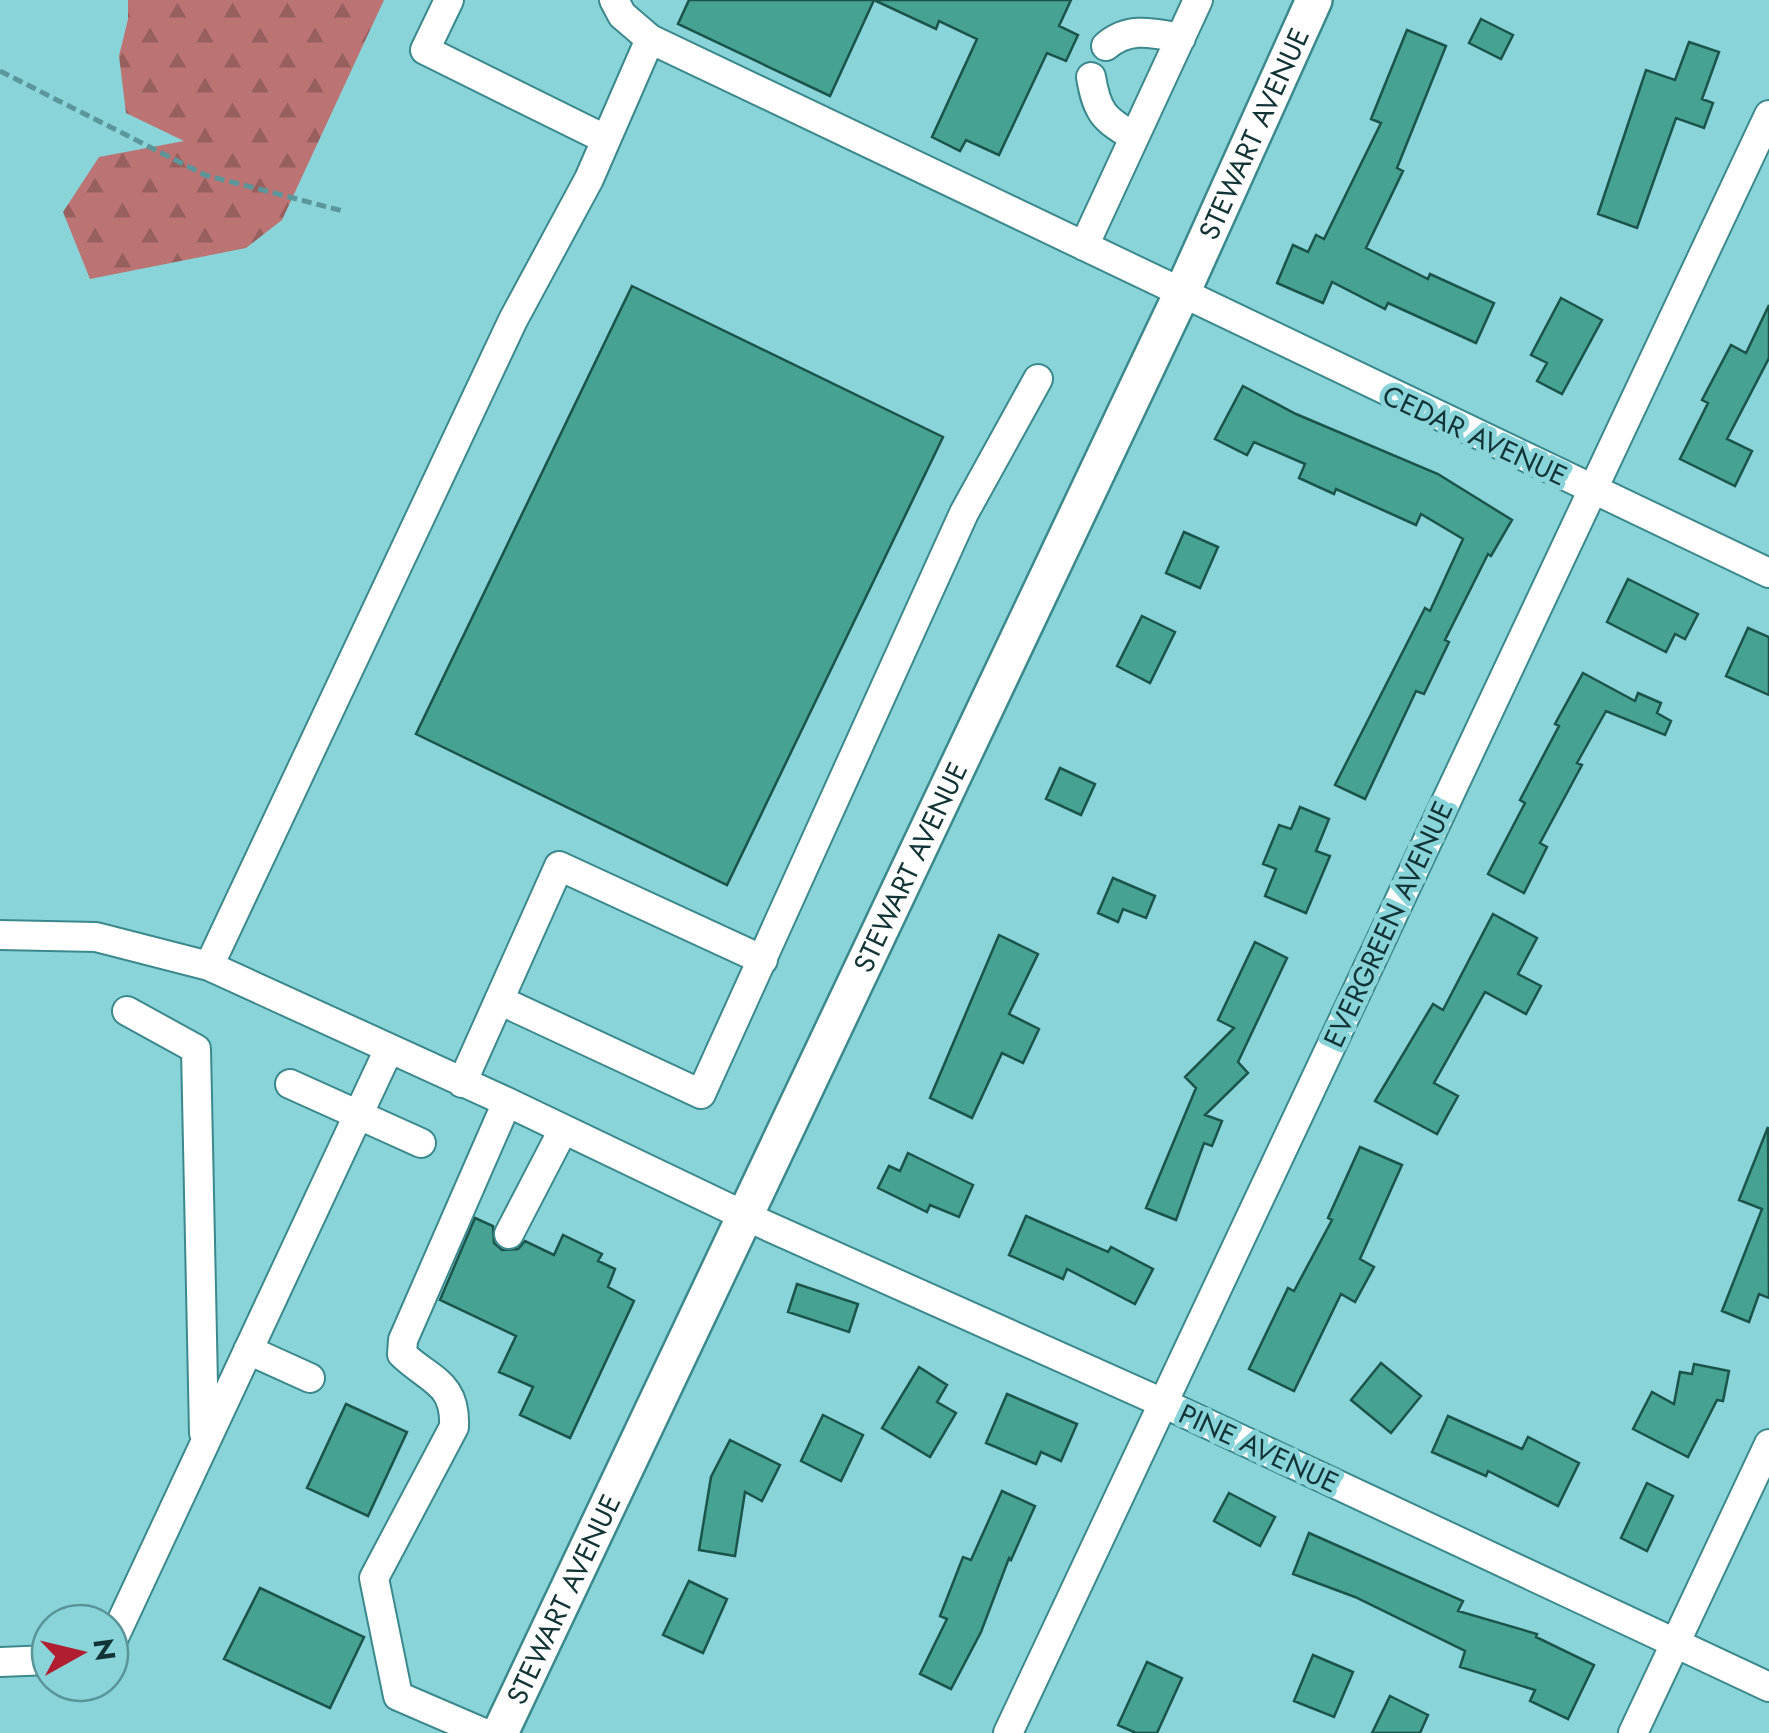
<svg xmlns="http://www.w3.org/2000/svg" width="1769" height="1733" font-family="Jost,sans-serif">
  <defs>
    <pattern id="forest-firs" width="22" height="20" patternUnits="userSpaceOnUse" patternTransform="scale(2.5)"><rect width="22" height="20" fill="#bb7473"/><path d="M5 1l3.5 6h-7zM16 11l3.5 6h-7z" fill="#97605f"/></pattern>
  </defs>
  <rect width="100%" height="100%" fill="#88d4d9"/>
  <path fill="url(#forest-firs)" d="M128,0H384L282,220L246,248L90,279L63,212L99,157L184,141L126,113L119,56L128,19Z"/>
  <path fill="#46a293" stroke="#1b544b" stroke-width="2.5" d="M689,0H1071L1059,26L1078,35L1066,61L1047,53L999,155L966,140L960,151L932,137L977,39L939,21L936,29L874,0L830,96L678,24Z
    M1481,19L1513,35L1501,59L1469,43Z
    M1407,30L1446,46L1397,168L1403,171L1366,248L1428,279L1430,274L1494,303L1476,343L1388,303L1385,309L1332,282L1323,303L1277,283L1293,245L1308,252L1316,235L1324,239L1381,123L1371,119Z
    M1689,42L1719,52L1702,99L1713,103L1704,128L1676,118L1637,228L1598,214L1646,70L1675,80Z
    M632,286L943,437L727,885L416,734Z
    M1561,298L1602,320L1562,394L1537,381L1547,363L1531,355Z
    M1769,305V358L1727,439L1752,451L1735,486L1680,459L1708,403L1702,400L1731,345L1746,353Z
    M1243,386L1296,414L1438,474L1512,520L1491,556L1488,554L1445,640L1449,642L1424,694L1416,691L1365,799L1335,785L1425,608L1430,611L1463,539L1421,514L1416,525L1336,489L1334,494L1299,478L1305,464L1254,442L1247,455L1215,439Z
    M1184,532L1218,547L1200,588L1166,573Z
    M1628,579L1698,614L1685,639L1675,634L1666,652L1607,622Z
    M1142,616L1175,632L1150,683L1117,666Z
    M1748,628L1769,637V695L1726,676Z
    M1583,673L1635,701L1638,693L1661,703L1657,713L1671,721L1665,735L1606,711L1577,763L1582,765L1540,843L1547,847L1524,893L1488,874L1525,803L1520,800L1559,726L1555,724Z
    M1060,768L1095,784L1081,815L1046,799Z
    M1300,807L1329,819L1316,851L1330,856L1306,913L1265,896L1276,869L1263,864L1279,825L1291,829Z
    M1113,878L1155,896L1146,918L1123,909L1118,922L1098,913Z
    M1493,914L1537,938L1518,974L1541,986L1526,1014L1485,992L1434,1083L1458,1096L1437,1134L1375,1101L1433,1004L1443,1010Z
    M999,935L1038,954L1009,1014L1039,1029L1023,1063L1002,1053L972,1118L930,1098Z
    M1255,942L1287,958L1238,1062L1248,1073L1205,1115L1222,1121L1212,1146L1204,1143L1176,1220L1146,1208L1196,1088L1185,1077L1234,1028L1218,1020Z
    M1768,1127L1769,1298L1759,1294L1749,1322L1722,1311L1762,1209L1739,1200Z
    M1360,1147L1402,1165L1360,1259L1374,1267L1355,1302L1341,1294L1294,1391L1249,1369L1288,1288L1294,1291L1332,1220L1328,1218Z
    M908,1153L973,1185L959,1217L930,1205L927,1212L878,1188L889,1166L900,1171Z
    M1026,1216L1108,1252L1111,1247L1153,1269L1135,1304L1067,1269L1063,1279L1009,1255Z
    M475,1218L493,1226L494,1243L502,1250L518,1249L525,1241L554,1255L563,1235L602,1254L598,1261L615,1269L608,1287L634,1301L570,1438L520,1415L533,1387L499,1372L516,1336L440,1300Z
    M797,1284L858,1304L849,1332L788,1312Z
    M1381,1363L1421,1396L1391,1433L1351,1400Z
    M1694,1364L1729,1371L1723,1401L1717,1400L1688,1457L1633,1429L1652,1392L1674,1404L1680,1372L1692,1374Z
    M919,1367L947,1385L937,1402L956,1413L930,1457L882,1428Z
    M1007,1394L1077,1424L1061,1461L1041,1452L1036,1464L986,1443Z
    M346,1404L407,1432L368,1516L307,1488Z
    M823,1415L863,1435L841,1481L801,1461Z
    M1448,1416L1522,1449L1528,1437L1579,1463L1558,1506L1488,1471L1486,1476L1432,1452Z
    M730,1440L780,1465L762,1501L745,1492L735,1556L699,1550L711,1477Z
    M1647,1483L1673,1496L1647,1551L1621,1538Z
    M1002,1491L1035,1506L1011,1560L1009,1558L981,1632L951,1689L920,1674L947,1619L940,1616L963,1557L971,1560Z
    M1229,1493L1275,1517L1260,1546L1214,1521Z
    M1309,1533L1463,1601L1458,1611L1537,1634L1536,1637L1594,1665L1568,1719L1530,1701L1535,1690L1460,1667L1465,1651L1355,1597L1293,1574Z
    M689,1581L727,1599L703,1653L663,1635Z
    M260,1588L364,1637L330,1708L224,1659Z
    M1313,1655L1353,1672L1334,1717L1294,1701Z
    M1147,1662L1182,1678L1157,1733H1136L1118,1725Z
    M1390,1696L1428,1715L1420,1733H1372Z"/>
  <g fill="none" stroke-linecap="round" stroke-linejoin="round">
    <g stroke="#3b888d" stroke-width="32">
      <path id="minor" d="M449,0L425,50L605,139
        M614,0L622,15L650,39C1024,215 1395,398 1769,573
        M1106,46C1129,26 1153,33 1181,38
        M1091,77C1097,113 1104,119 1134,137
        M1084,246L1198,0
        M0,935L96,937L209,966L507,1102L745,1216L1163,1403L1769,1687
        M209,966L513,320L589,179L650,39
        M499,1000L701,1094L964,513L1038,379
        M127,1011L196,1049L204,1433
        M462,1083L559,866L763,960
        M290,1084L421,1143
        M509,1234L563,1130
        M248,1350L310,1378
        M110,1646L389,1049
        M0,1662L50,1660
        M484,1733L398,1696L374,1578L454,1427C456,1382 430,1381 402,1354L403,1340L507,1102
        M1008,1733L1769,115
        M1633,1733L1769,1444"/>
    </g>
    <g stroke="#3b888d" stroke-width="40">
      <g id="major">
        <path id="s1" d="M500,1733L1181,295L1314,0"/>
      </g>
    </g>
    <path stroke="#5b969a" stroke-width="5" stroke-dasharray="10 5" stroke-linecap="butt" d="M0,71L205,175L343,211"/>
    <use href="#minor" stroke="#fff" stroke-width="28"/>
    <use href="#major" stroke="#fff" stroke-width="35"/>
  </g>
  <g text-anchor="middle" stroke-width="10" stroke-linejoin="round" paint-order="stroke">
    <g font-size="28" fill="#133436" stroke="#88d4d9">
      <text dy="10" stroke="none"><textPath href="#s1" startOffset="1768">STEWART AVENUE</textPath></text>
      <text transform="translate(1475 435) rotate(25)" y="10">CEDAR AVENUE</text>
      <text dy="10" stroke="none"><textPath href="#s1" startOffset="958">STEWART AVENUE</textPath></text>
      <text transform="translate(1388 924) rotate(-65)" y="10">EVERGREEN AVENUE</text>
      <text transform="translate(1259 1448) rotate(25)" y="10">PINE AVENUE</text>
      <text dy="10" stroke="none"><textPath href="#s1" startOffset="148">STEWART AVENUE</textPath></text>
    </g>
  </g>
  <g transform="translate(80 1653) rotate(82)"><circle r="48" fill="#88d4d9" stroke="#599498" stroke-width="2.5"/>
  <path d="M0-8L18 38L0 25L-18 38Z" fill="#b11e31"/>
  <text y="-15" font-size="28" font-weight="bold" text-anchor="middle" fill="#133436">N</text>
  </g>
</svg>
